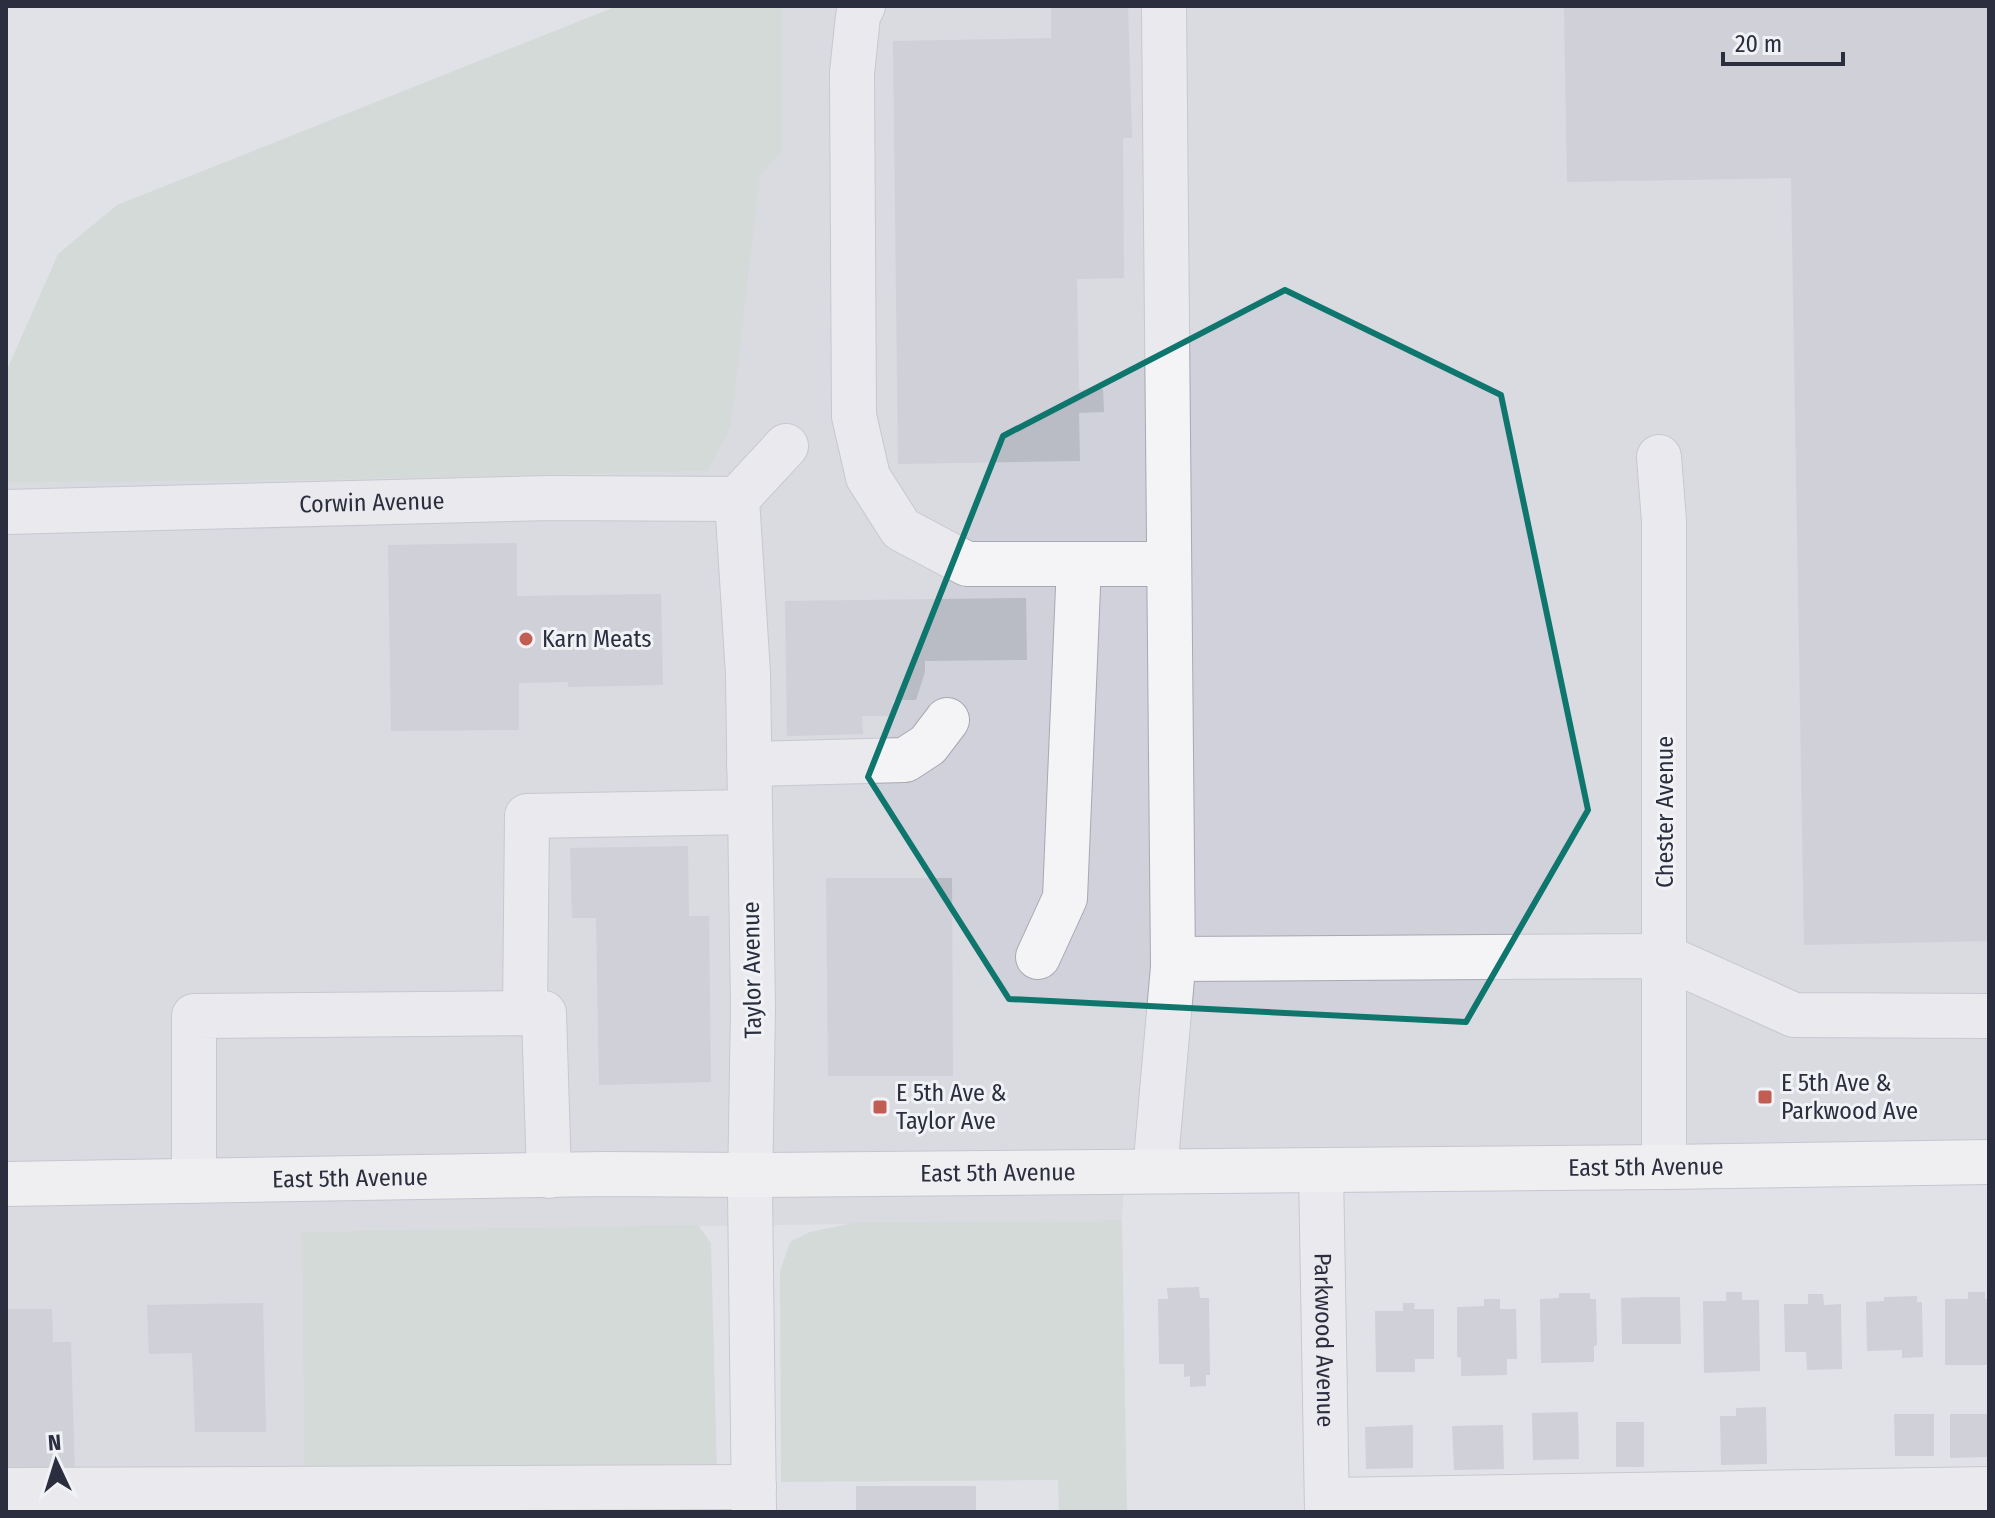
<svg xmlns="http://www.w3.org/2000/svg" width="1995" height="1518" font-family="'Fira Sans Condensed',sans-serif">
  <rect width="100%" height="100%" fill="#e1e2e8"/>
  <path fill="#d0d1da" d="M782,6H1989V1153L1125,1169L1122,1220L302,1232L304,1494L6,1501V483L327,480L708,471L731,427L760,174L782,153Z"/>
  <path fill="#c3d1c3" d="M617,6H782V153L760,175L731,427L708,471L327,480L6,483V372L58,254L117,205Z
    M1122,1220L1127,1512H1059L1058,1480L781,1482L780,1271L790,1242L810,1232L853,1223Z
    M698,1225L711,1243L717,1472L304,1477L302,1232Z"/>
  <path fill="#b9bbc5" d="M1051,6H1128L1132,138H1123L1124,278L1077,279L1079,390L1103,389L1104,412L1079,413L1080,461L898,464L893,41L1051,38Z
    M1564,6H1989V941L1804,945L1791,178L1567,182Z
    M517,543V596L661,594L663,685L568,687V682L519,683V730L391,731L388,545Z
    M1026,598L1027,660L925,661V672L916,700H893L892,716H862L863,734L787,736L785,601Z
    M688,846L689,916H709L711,1082L599,1085L596,918H572L570,848Z
    M826,878H952L953,1076H828Z
    M1199,1287L1200,1298H1209L1210,1375H1206V1386L1190,1387V1376L1184,1377V1364H1159L1158,1299H1168L1167,1288Z
    M1726,1292H1742V1300H1759L1760,1371L1704,1373L1703,1301H1726Z
    M1968,1292H1985V1299H1989V1365H1945V1299H1968Z
    M1559,1293H1590V1299H1596L1597,1345L1594,1346V1362L1541,1363L1540,1299L1559,1298Z
    M1808,1294H1823L1824,1305L1841,1304L1842,1369L1807,1370L1806,1352H1785L1784,1304H1808Z
    M1917,1296V1302H1922L1923,1357L1902,1358V1350L1867,1351L1866,1302L1884,1301V1297Z
    M1650,1297H1680L1681,1344H1622L1621,1298Z
    M1484,1299H1500V1309H1516L1517,1359H1507V1375L1461,1376V1358L1457,1357V1307L1484,1306Z
    M263,1303L266,1432H195L192,1353L149,1354L147,1305Z
    M1403,1303H1415L1414,1309H1434V1359H1415V1372H1376L1375,1311H1403Z
    M6,1309H52L53,1342H71L75,1478L6,1476Z
    M1766,1407L1767,1464L1721,1465L1720,1416H1736V1408Z
    M1578,1412L1579,1459L1533,1460L1532,1413Z
    M1894,1414H1934V1456H1895Z
    M1950,1414H1989V1457L1950,1458Z
    M1616,1422H1644V1467H1616Z
    M1413,1425V1468L1366,1469L1365,1427Z
    M1503,1425L1504,1469L1454,1470L1452,1426Z
    M856,1486H976V1512H856Z
    M677,1506V1512H619V1507Z"/>
  <g fill="none" stroke-linecap="round" stroke-linejoin="round">
    <g stroke="#a7a8b2" stroke-width="46">
      <g id="minor">
        <path d="M863,6L858,16L852,73L854,416L868,477L901,529L967,564H1169"/>
        <path d="M1659,457L1664,521V1167"/>
        <path id="s1" d="M6,512L550,498L737,499"/>
        <path d="M749,764L905,760L928,745L947,720"/>
        <path d="M1038,957L1065,898L1079,564"/>
        <path d="M1173,959L1663,956L1794,1015L1989,1016"/>
        <path d="M525,1013L527,816L750,812"/>
        <path id="s2" d="M1321,1170L1327,1512"/>
        <path d="M1155,1171L1173,967L1164,6"/>
        <path d="M194,1181V1016L544,1013L549,1176"/>
        <path d="M6,1490L754,1487"/>
        <path d="M1327,1500L1989,1489"/>
        <path d="M754,1512L750,1190L753,1008L748,674L737,499L786,446"/>
      </g>
    </g>
    <g stroke="#a2a4b3" stroke-width="46">
      <g id="major">
        <path id="s3" d="M6,1184L605,1174L752,1175L1664,1167L1989,1162"/>
      </g>
    </g>
    <use href="#minor" stroke="#f4f4f7" stroke-width="44"/>
    <use href="#major" stroke="#fff" stroke-width="44"/>
  </g>
  <path d="M0 0H1995V1518H0ZM1285,290L1501,395L1588,810L1466,1022L1009,999L868,777L1003,436Z" fill="#e1e2e8" fill-opacity=".55" fill-rule="evenodd"/>
  <path fill="none" stroke="#0f766e" stroke-width="6" stroke-linejoin="round" d="M1285,290L1501,395L1588,810L1466,1022L1009,999L868,777L1003,436Z"/>
  <g fill="#c15d53" stroke="#f1f2f6" stroke-width="3">
    <circle cx="526" cy="639" r="8"/>
    <rect x="1757" y="1089" width="16" height="16" rx="4"/>
    <rect x="872" y="1099" width="16" height="16" rx="4"/>
  </g>
  <g text-anchor="middle" stroke-width="6" stroke-linejoin="round" paint-order="stroke">
    <g font-size="24" fill="#2b2e3e" stroke="#f1f2f6">
      <text dy="8" stroke="none"><textPath href="#s1" startOffset="366">Corwin Avenue</textPath></text>
      <text transform="translate(1665 812) rotate(-90)" y="8">Chester Avenue</text>
      <text transform="translate(752 970) rotate(-91)" y="8">Taylor Avenue</text>
      <text dy="8" stroke="none"><textPath href="#s3" startOffset="1640">East 5th Avenue</textPath></text>
      <text dy="8" stroke="none"><textPath href="#s3" startOffset="992">East 5th Avenue</textPath></text>
      <text dy="8" stroke="none"><textPath href="#s3" startOffset="344">East 5th Avenue</textPath></text>
      <text dy="8" stroke="none"><textPath href="#s2" startOffset="170">Parkwood Avenue</textPath></text>
    </g>
    <g font-size="24" fill="#2b2e3e" stroke="#f1f2f6" text-anchor="start">
      <text x="542" y="647">Karn Meats</text>
      <text x="1781" y="1091">E 5th Ave &amp;<tspan x="1781" dy="28">Parkwood Ave</tspan></text>
      <text x="896" y="1101">E 5th Ave &amp;<tspan x="896" dy="28">Taylor Ave</tspan></text>
    </g>
  </g>
  <rect width="1995" height="1518" fill="none" stroke="#2b2e3e" stroke-width="16"/>
  <g transform="translate(56 1462) rotate(356)" stroke="#f1f2f6" stroke-width="6" paint-order="stroke">
  <path d="M0-6L14 30L0 20L-14 30Z" fill="#2b2e3e"/>
  <text y="-12" font-size="22" font-weight="bold" text-anchor="middle" fill="#2b2e3e">N</text>
  </g>
  <path d="M1723 52v12h120v-12" fill="none" stroke="#2b2e3e" stroke-width="4"/>
  <text x="1735" y="52" font-size="24" fill="#2b2e3e" stroke="#f1f2f6" stroke-width="6" paint-order="stroke">20 m</text>
</svg>
